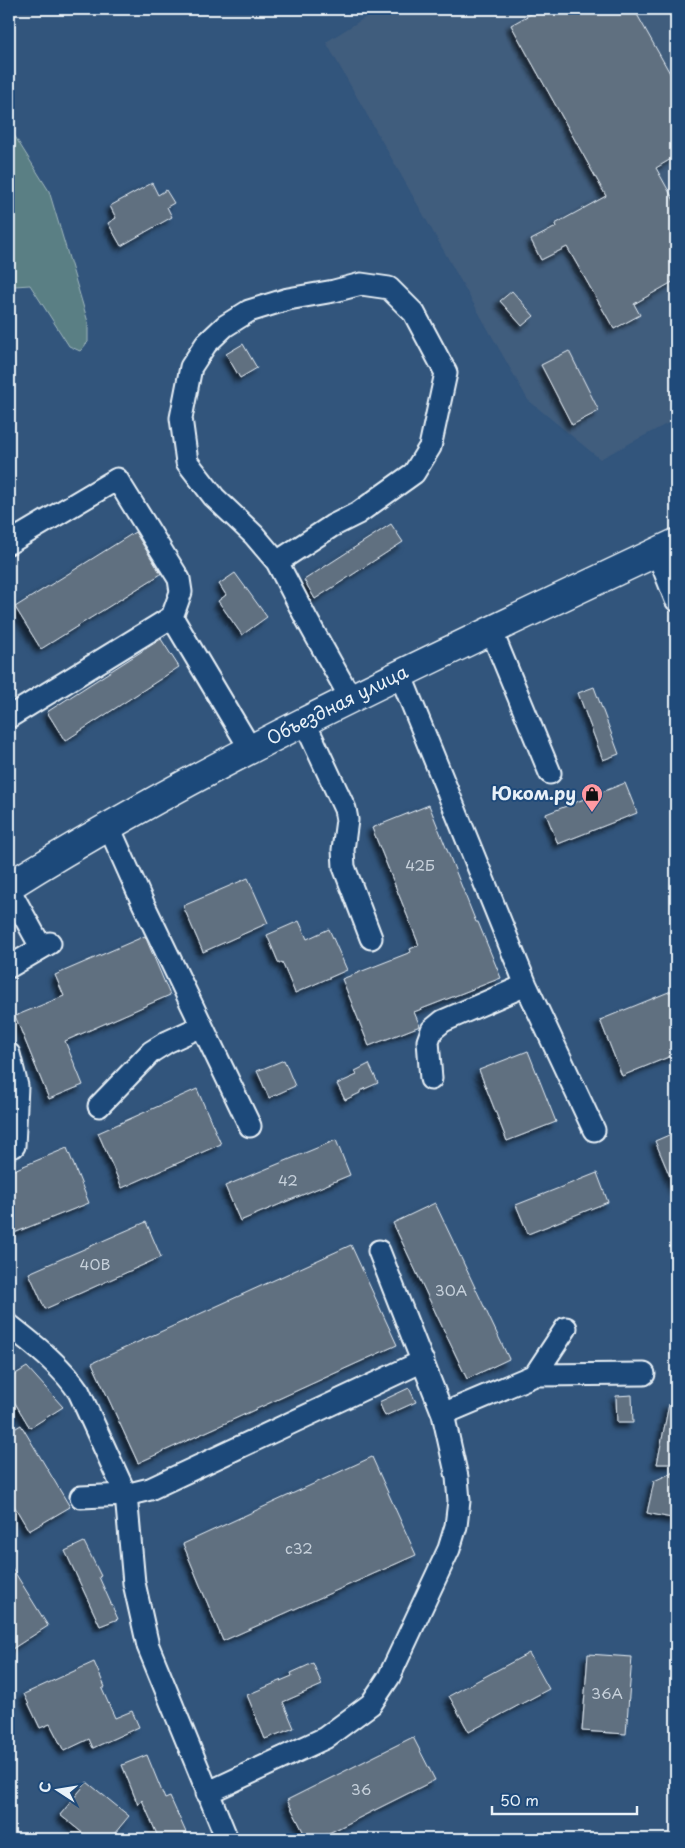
<svg xmlns="http://www.w3.org/2000/svg" width="685" height="1848" font-family="'Playpen Sans',sans-serif">
  <defs>
    <filter id="shadow"><feDropShadow dx="-4.5" dy="4.5" stdDeviation="2.5" flood-color="#0009"/></filter>
  </defs>
  <rect width="100%" height="100%" fill="#32557c"/>
  <filter id="ink" filterUnits="userSpaceOnUse"><feTurbulence type="fractalNoise" baseFrequency=".02" numOctaves="2"/><feDisplacementMap in="SourceGraphic" scale="10" xChannelSelector="R" yChannelSelector="G"/><feConvolveMatrix kernelMatrix="1 2 1 2 8 2 1 2 1" color-interpolation-filters="sRGB"/></filter>
  <g filter="url(#ink)">
    <path fill="#405d7d" d="M379,9H676V419L600,459L528,400L326,42Z"/>
    <path fill="#5a7f84" stroke="#a1b8be" d="M9,127L49,191L88,322V342L80,351L69,346L30,285L15,286L9,291Z"/>
    <path fill="#606f80" stroke="#e8f1f8" filter="url(#shadow)" d="M540,9H634L676,84V156L656,168L676,204V280L634,304L640,315L614,329L567,247L541,260L531,240L556,227L555,224L606,196L511,25Z
      M152,183L158,195L166,190L174,203L167,207L172,217L121,246L108,223L116,218L110,206Z
      M512,291L534,316L522,326L500,301Z
      M243,344L257,368L240,378L226,354Z
      M569,351L599,411L572,425L541,365Z
      M391,524L403,542L315,599L304,580Z
      M135,532L161,574L41,649L15,607Z
      M235,573L267,617L242,635L218,601L226,595L219,584Z
      M161,639L179,667L65,741L47,712Z
      M594,687L619,754L603,760L578,693Z
      M625,783L637,813L558,844L546,814Z
      M429,805L476,922H478L501,978L414,1012L420,1026L369,1046L342,979L411,952L410,949L419,945L372,828Z
      M248,878L268,923L203,952L183,906Z
      M299,921L307,939L329,929L347,970L295,993L282,962L279,964L267,935Z
      M145,936L170,995L65,1041L83,1085L49,1099L15,1016L64,996L55,975Z
      M676,989V1054L622,1076L600,1020Z
      M528,1051L556,1122L507,1141L479,1070Z
      M284,1060L295,1086L269,1098L257,1071Z
      M369,1064L378,1083L360,1091V1093L345,1100L337,1084L357,1075L355,1071Z
      M197,1089L221,1144L122,1188L98,1133Z
      M676,1132V1191L655,1141Z
      M336,1140L350,1175L240,1221L225,1186Z
      M67,1148L89,1203L9,1235V1172Z
      M597,1173L608,1202L528,1234L516,1205Z
      M435,1203L509,1359L467,1379L393,1223Z
      M146,1222L161,1257L45,1309L29,1273Z
      M351,1245L397,1345L138,1463L92,1363Z
      M27,1367L63,1407L30,1428L9,1393V1378Z
      M409,1388L416,1402L385,1416L379,1402Z
      M632,1395L633,1423H617L616,1396Z
      M669,1404L676,1405V1464H657Z
      M21,1425L70,1507L29,1531L9,1497V1432Z
      M372,1457L416,1555L223,1641L183,1544Z
      M676,1471V1519L647,1513L654,1481Z
      M84,1542L101,1576L99,1577L118,1619L100,1626L65,1551Z
      M9,1563L48,1626L9,1651Z
      M529,1653L549,1689L469,1732L449,1696Z
      M588,1654L632,1657L626,1734L582,1731Z
      M94,1662L105,1687L102,1689L115,1718L132,1711L139,1727L93,1748L89,1739L64,1751L50,1724L40,1728L24,1694Z
      M313,1663L322,1685L283,1702L294,1728L265,1739L247,1695L292,1676L291,1673Z
      M413,1737L435,1780L317,1839H307L287,1800Z
      M147,1755L165,1799L170,1797L189,1839H159L142,1800L138,1805L122,1765Z
      M87,1782L129,1816L110,1839H90L60,1815Z"/>
    <g fill="none" stroke-linecap="round" stroke-linejoin="round">
      <g stroke="#e8f1f8" stroke-width="25">
        <path id="minor" d="M9,543L117,479L179,579L181,592L172,617
          M657,552L676,600
          M277,562L332,526L358,513L414,473L430,447L446,373L414,313L389,288L361,284L334,291L288,299L249,311L225,326L206,344L191,367L181,418L187,462L214,497L254,535L277,562L306,618L351,699
          M491,630L550,773
          M400,674L526,985L594,1130
          M9,717L172,617L251,750
          M305,723L345,809L347,820L343,850L344,867L371,938
          M109,827L142,901L250,1126
          M9,889L41,947
          M9,967L50,943
          M9,1054L17,1086L14,1146
          M431,1079L428,1041L432,1030L443,1021L526,985
          M99,1106L151,1052L167,1042L202,1026
          M9,1325C34,1345 61,1365 79,1392L126,1495L134,1583L148,1646L227,1839
          M535,1375L566,1328
          M443,1414L535,1375L644,1374
          M81,1497L126,1495L150,1489L423,1361
          M207,1793L325,1738L371,1704L389,1677L449,1549L456,1526L459,1501L457,1477L443,1414L379,1251"/>
      </g>
      <g stroke="#e8f1f8" stroke-width="31">
        <g id="major">
          <path id="s1" d="M9,886C221,754 450,650 676,543"/>
        </g>
      </g>
      <use href="#minor" stroke="#1f4a7a" stroke-width="21"/>
      <use href="#major" stroke="#1f4a7a" stroke-width="28"/>
    </g>
  </g>
  <defs>
    <g id="shop-pin" transform="scale(1.125)"><path d="M0 17L-7.5 6A9.5 9.5 0 1 1 7.5 6Z" fill="#ff9aa2" stroke="#1f4a7a"/><path d="M-5-2.5h2.3a2.7 3.5 0 0 1 5.4 0H5L5.5 6h-11ZM-1.5-2.5h3a1.5 2.3 0 0 0-3 0Z" fill="#111"/></g>
  </defs>
  <g fill-rule="evenodd">
    <use href="#shop-pin" x="592" y="794"/>
  </g>
  <g text-anchor="middle" stroke-width="4" stroke-linejoin="round" paint-order="stroke">
    <g font-size="15" fill="#c6d0da">
      <text x="420" y="871">42Б</text>
      <text x="288" y="1186">42</text>
      <text x="95" y="1270">40В</text>
      <text x="451" y="1296">30А</text>
      <text x="299" y="1554">с32</text>
      <text x="607" y="1699">36А</text>
      <text x="361" y="1795">36</text>
    </g>
    <g font-size="18" fill="#e8f1f8" stroke="#1f4a7a">
      <text dy="6" stroke="none"><textPath href="#s1" startOffset="375">Объездная улица</textPath></text>
    </g>
    <g font-size="18" font-weight="bold" fill="#e8f1f8" stroke="#1f4a7a" text-anchor="end">
      <text x="576" y="800">Юком.ру</text>
    </g>
  </g>
  <rect width="685" height="1848" fill="none" stroke="#1f4a7a" stroke-width="30"/>
  <rect x="15" y="15" width="655" height="1818" fill="none" stroke="#e8f1f8" stroke-width="2" filter="url(#ink)"/>
  <g transform="translate(58 1790) rotate(282)" stroke="#1f4a7a" stroke-width="4" paint-order="stroke">
  <path d="M0-4L9 19L0 12L-9 19Z" fill="#e8f1f8"/>
  <text y="-8" font-size="14" font-weight="bold" text-anchor="middle" fill="#e8f1f8">С</text>
  </g>
  <path d="M492 1806v8h145v-8" fill="none" stroke="#e8f1f8" stroke-width="2.5"/>
  <text x="500" y="1806" font-size="15" fill="#e8f1f8" stroke="#1f4a7a" stroke-width="4" paint-order="stroke">50 m</text>
</svg>
